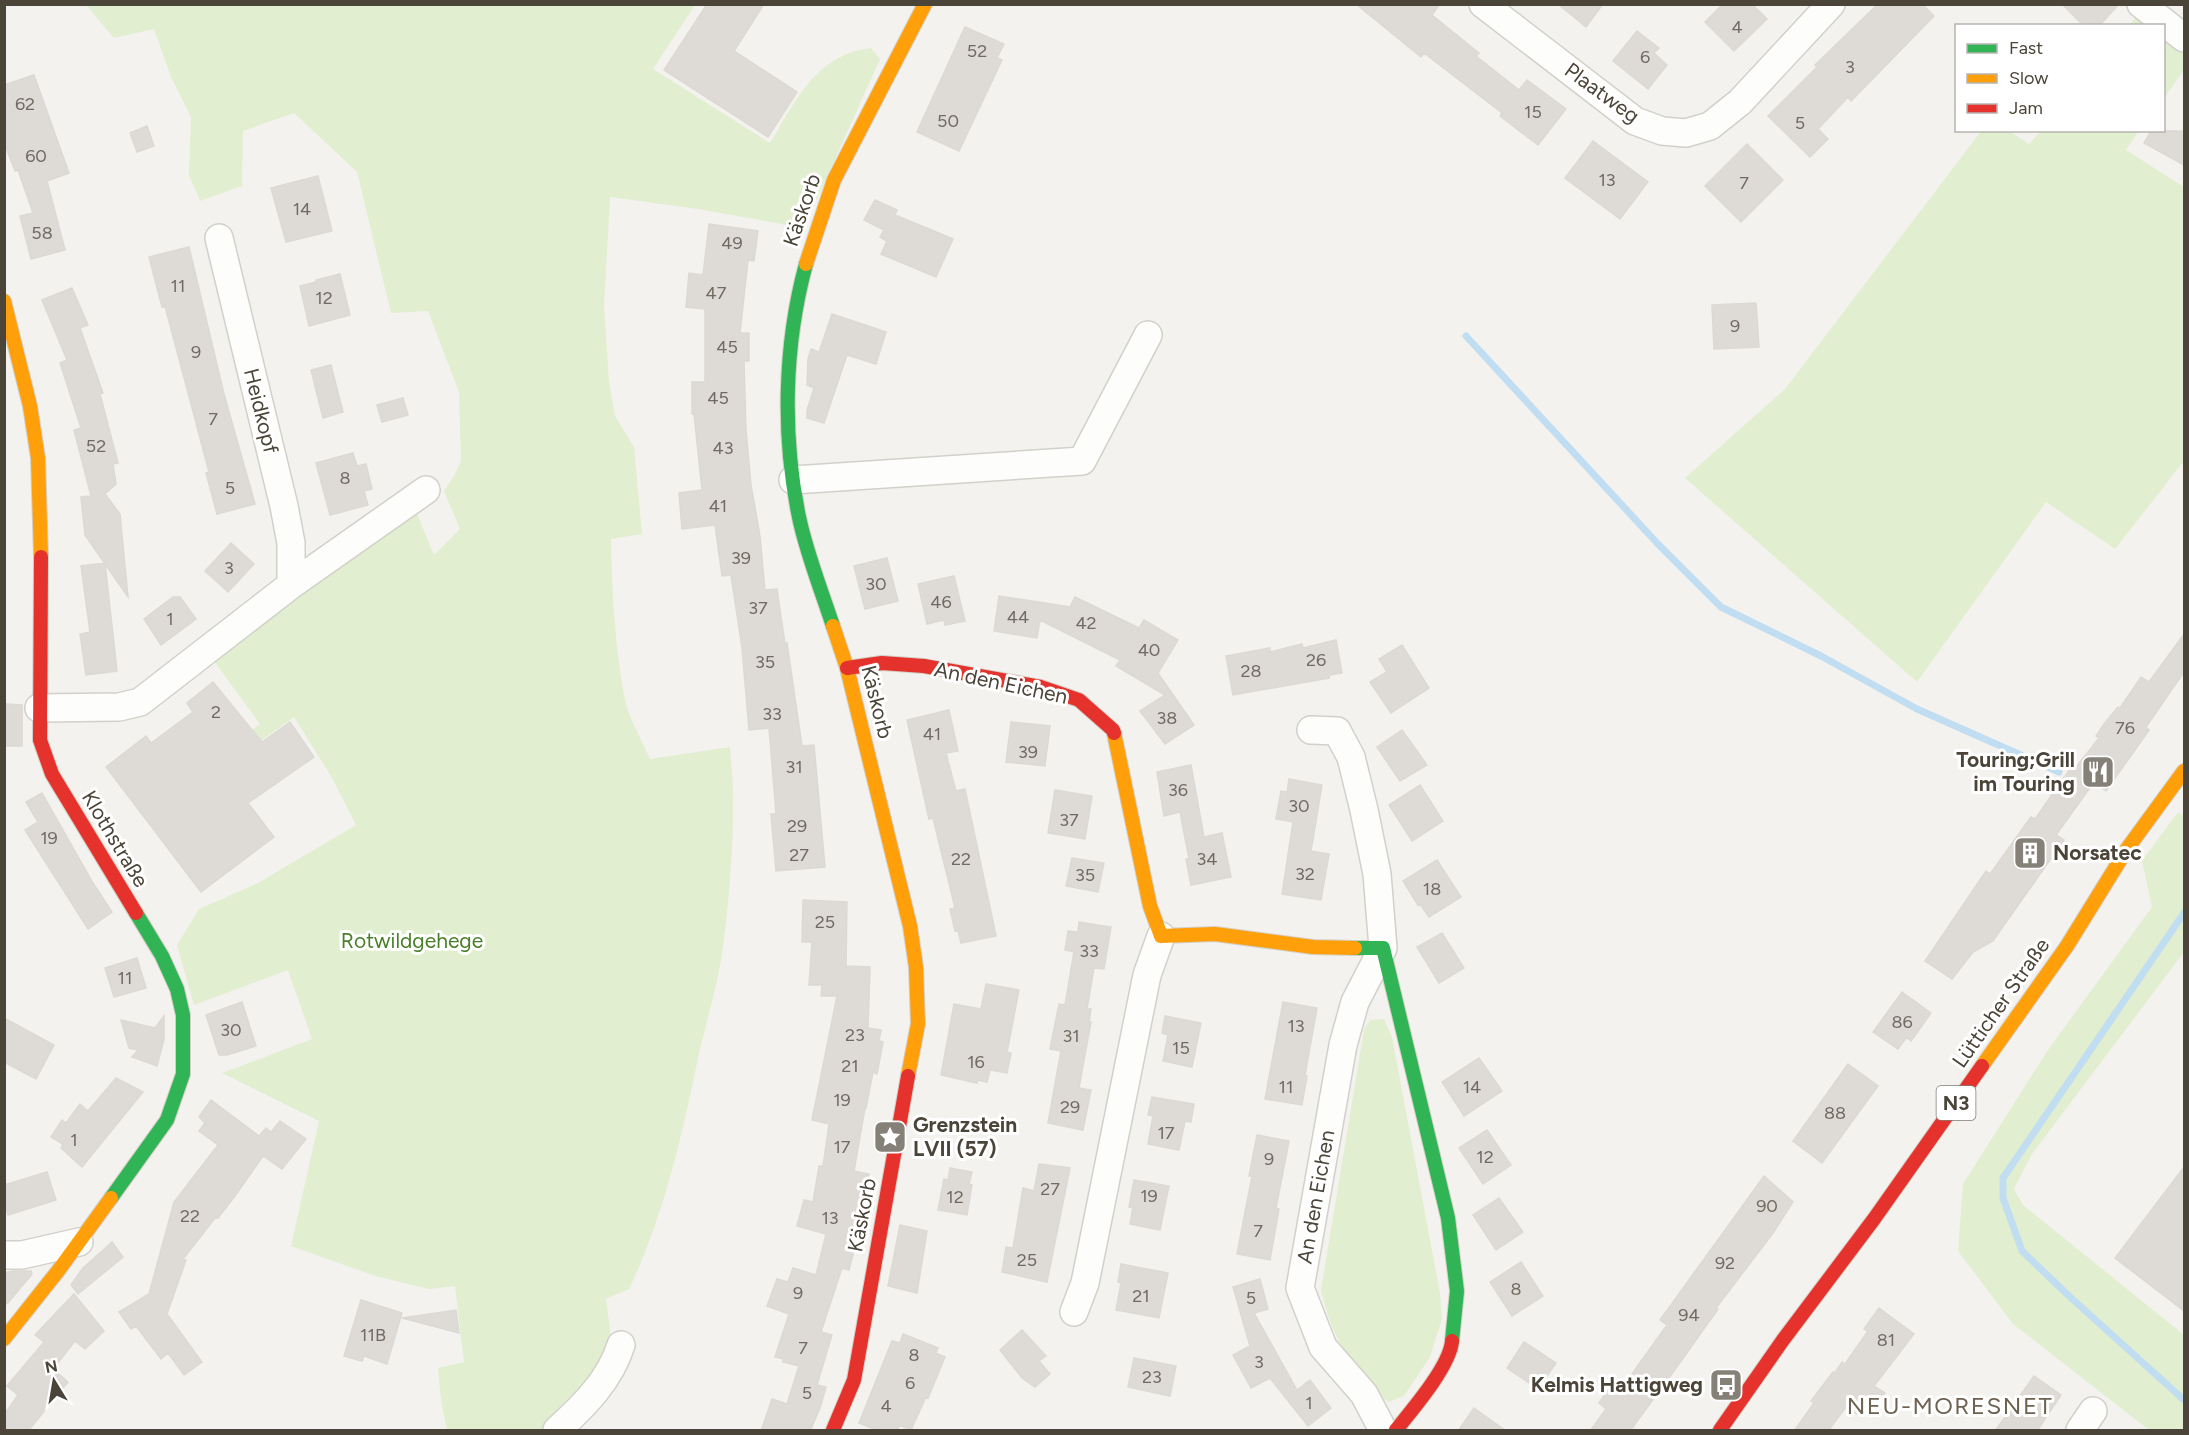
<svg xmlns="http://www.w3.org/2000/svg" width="2189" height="1435" font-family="Figtree,sans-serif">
  <rect width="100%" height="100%" fill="#f4f2ee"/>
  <path fill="#e1eecf" d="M86,5H695L653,69L770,143C797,100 815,55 871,48L880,59L804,228L698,209L610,197L604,307L609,381L615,416L634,447L642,534L611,539C612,591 615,653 626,704C631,723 643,742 650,759L730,747C737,813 731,882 723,947C718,986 705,1025 697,1063C681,1140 663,1218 629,1289L606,1299L612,1345L606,1362L545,1430H447L441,1400L438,1368L464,1362L455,1286L429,1289L375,1276L291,1246L319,1121L222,1073L312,1039L288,970L194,1005L177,945L199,909L258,883L356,825L331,776L294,717L219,771L211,761L260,724L214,661L406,517L417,514L434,555L460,529L444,491L454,476L461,461L459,392L428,311L391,313L357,172L294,113L243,131L242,186L200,201L189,175L191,117L171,77L154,29L114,38Z
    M2144,7L2184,38V70L2164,98V26H2129Z
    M1982,130L2009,131L2029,144L2041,131H2139L2126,150L2184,187V461L2115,549L2046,502L1917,682L1685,478L1785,389Z
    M2178,812L2184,817V952L2032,1154L2014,1189L2023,1205L2184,1335V1430H2149L2013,1324L1958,1251L1963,1184L2048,1050L2152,907L2142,861Z
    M1384,1019L1392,1037L1440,1293L1442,1319L1430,1357L1404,1396L1388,1402C1352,1373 1331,1335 1321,1290L1364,1030L1370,1020Z"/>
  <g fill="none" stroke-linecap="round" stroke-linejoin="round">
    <path stroke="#c0ddf1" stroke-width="7" d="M1466,336L1657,543L1721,607L1821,656L1917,709L2059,772
      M2184,913L2003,1178V1198L2022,1251L2069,1296L2184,1400"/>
  </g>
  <path fill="#dedbd6" stroke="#dcd9d4" stroke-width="1.5" d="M707,4H764L734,51L797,92L768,137L664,70Z
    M1356,4H1440L1432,15L1479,53L1476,56L1519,90L1527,80L1566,109L1538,145L1500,116L1502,113L1424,53L1421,57Z
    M1558,4H1603L1586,27Z
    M1723,4H1752L1767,19L1734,51L1705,22Z
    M1878,4H1922L1934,16L1851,101L1848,97L1818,129L1828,139L1810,157L1768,116L1817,67L1815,65Z
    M2062,4H2119L2099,26H2084Z
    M965,27L1004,44L997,58L1002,60L959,151L917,132Z
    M1637,31L1659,48L1654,53L1667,65L1648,89L1613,61Z
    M34,75L69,173L47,181L65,250L31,259L20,216L33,213L18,170L15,171L4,142V85Z
    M147,126L154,146L137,152L130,133Z
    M2151,131H2184V165L2144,143Z
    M1593,141L1648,182L1620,219L1565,178Z
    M1747,144L1783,180L1741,222L1705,186Z
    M318,176L332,231L286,242L271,188Z
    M875,200L897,210L895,215L953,239L936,277L881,254L887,241L880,237L884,230L864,220Z
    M709,224L758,231L754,261L748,260L740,333H749V361H744L746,429L751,485L760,536L765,590L777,589L785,644L787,643L802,746L814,745L825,867L776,871L771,814H776L769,728L749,730L742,648L731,575L722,576L715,525L682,529L679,493L702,490L694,414H692V382H705V309L686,307L689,273L703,275Z
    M189,247L224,394L255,504L217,514L206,473L209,472L165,306L162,307L149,257Z
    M340,274L350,315L309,326L300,286L316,282V280Z
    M72,288L88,325L80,328L103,393L100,394L118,463L113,464L116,484L105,494L120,514L128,597L85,535L81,497L91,496L74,430L81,428L60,363L67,360L42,300Z
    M1756,303L1759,347L1714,349L1712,305Z
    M832,314L886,332L876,364L847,355L824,423L807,418V410L814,388L807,385L808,359L811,349L819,352Z
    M331,365L343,412L323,418L311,370Z
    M403,398L408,415L382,422L377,405Z
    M353,453L357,466L366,464L372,489L364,491L368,505L330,515L316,463Z
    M231,543L254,564L228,592L205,571Z
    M887,558L898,601L865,609L854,566Z
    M105,563L117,671L86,675L80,634L90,632L81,566Z
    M954,576L965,621L945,625L944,620L927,624L918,584Z
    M999,596L1070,607L1075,597L1139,628L1144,620L1178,640L1158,673L1194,725L1165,744L1140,711L1165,695L1116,666L1120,660L1040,620L1037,638L994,631Z
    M173,597H180L196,619L161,645L144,619Z
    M2184,634V672L2146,727L2149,730L2106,791L2094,782L2056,835L2064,840L1993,941L1973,952L1952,979L1925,961L1986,871L1990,874L2031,817L2035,819L2070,769L2073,771L2099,738L2096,736L2104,724L2118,707L2120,708L2141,677L2149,682Z
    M1336,640L1342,673L1330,675L1329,678L1233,695L1226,656L1270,648V652L1302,644L1303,648Z
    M1402,645L1429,688L1391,713L1370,682L1387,672L1379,659Z
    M213,682L262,742L290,722L314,757L248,803L274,837L201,892L106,767L146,736L151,743L193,712L187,703Z
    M6,704L22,705V746H4Z
    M949,710L958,751L946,753L956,791L965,789L996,936L961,943L958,930L955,931L950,909L955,908L933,818L929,819L907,720Z
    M1011,722L1050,726L1045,766L1006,762Z
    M1402,730L1427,765L1400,781L1377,747Z
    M1191,765L1204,837L1222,833L1231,877L1191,885L1186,859H1189L1180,812L1164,816L1157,772Z
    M1289,779L1322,785L1311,851L1329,854L1321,900L1282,894L1293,822L1276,819L1281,791L1287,792Z
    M1420,785L1443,821L1412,841L1389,805Z
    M1055,790L1092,796L1085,839L1048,833Z
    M42,793L93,883L112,912L88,929L25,830L38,822L26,802Z
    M1072,858L1104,863L1098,892L1066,886Z
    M1437,860L1461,897L1429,917L1420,904L1418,905L1403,881Z
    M803,900L847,902L846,966L870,967L868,1028L881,1030L879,1041L883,1042L877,1074L873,1072L866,1108H865L854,1171L869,1174L857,1238L849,1270L842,1268L821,1332L832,1335L817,1385L826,1387L820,1408L810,1431H761L772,1399L787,1404L799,1366L783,1362L784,1359L775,1357L789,1314L767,1306L777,1279L788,1282L793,1268L816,1275L826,1234L797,1226L804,1200L813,1202L819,1166H823L829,1124L812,1120L837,996H821L822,985H809L812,942H802Z
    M1079,922L1111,927L1104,969L1094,968L1087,1009H1091L1089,1022H1091L1079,1088L1091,1090L1083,1130L1048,1123L1061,1051L1050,1049L1059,1004L1065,1005L1074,952L1065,950L1068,931L1078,932Z
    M1442,933L1464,968L1439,983L1417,947Z
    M137,958L146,988L114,997L105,968Z
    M986,984L1019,990L1007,1052L1011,1053L1007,1073L990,1070L987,1082L978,1080L977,1083L941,1075L954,1004L981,1009Z
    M1902,992L1931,1013L1911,1041L1907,1037L1898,1049L1873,1032Z
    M242,1002L256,1046L227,1055H219L206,1015Z
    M1283,1002L1317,1008L1305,1075L1307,1076L1302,1105L1265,1099Z
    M164,1016V1039L157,1066L132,1057L138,1050L129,1048L121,1020L155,1028Z
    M1165,1016L1201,1023L1192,1067L1163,1061L1168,1035L1162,1033Z
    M4,1018L54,1045L36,1079L4,1062Z
    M1479,1058L1502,1091L1464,1116L1442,1082Z
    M1848,1064L1878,1086L1822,1163L1793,1141Z
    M116,1078L143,1092L82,1167L61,1148L63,1144L51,1137L62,1120L66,1123L80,1104L88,1111Z
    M1152,1097L1194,1104L1191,1122L1185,1121L1179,1150L1148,1144L1153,1116L1148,1115Z
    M211,1100L259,1136L266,1128L271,1132L280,1121L306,1139L282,1169L263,1156L235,1196L218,1218H215L183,1259L186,1260L167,1314L202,1362L184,1375L168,1353L161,1359L136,1326L131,1329L119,1312L149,1294L174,1202L218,1145L199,1131L205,1123L199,1117Z
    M1487,1130L1511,1165L1483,1184L1459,1148Z
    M1257,1135L1289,1141L1276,1208L1279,1209L1270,1260L1237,1254L1252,1176H1249Z
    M1039,1164L1070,1168L1047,1282L1002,1272L1006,1247L1013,1248L1023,1188L1034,1191Z
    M2184,1167V1311L2115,1258Z
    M950,1168L972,1172L969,1184L972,1185L967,1215L938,1210L944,1179L948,1180Z
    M47,1172L56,1200L8,1215L4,1203V1185Z
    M1764,1176L1793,1202L1773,1233L1716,1308L1718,1309L1684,1357L1630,1431H1590L1606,1409L1599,1403L1616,1379L1624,1385L1667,1325L1660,1320Z
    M1134,1180L1169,1186L1160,1230L1130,1224L1133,1207H1129Z
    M1499,1198L1523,1232L1496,1250L1473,1215Z
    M900,1225L927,1231L917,1293L888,1286Z
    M112,1242L123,1257L78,1294L71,1285L83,1268Z
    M1521,1262L1543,1296L1512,1316L1490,1282Z
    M1121,1264L1168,1273L1159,1318L1116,1310L1121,1283L1118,1282Z
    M13,1271H31L32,1274L8,1303L4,1305V1273Z
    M1260,1279L1268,1309L1254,1313L1297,1390L1310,1380L1331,1408L1308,1426L1270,1378L1251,1388L1233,1355L1250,1346L1233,1287Z
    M74,1294L104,1331L85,1349L75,1341L53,1369L68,1382L28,1431H4V1415L18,1395L7,1386L44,1342L35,1335Z
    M361,1300L402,1313L387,1364L364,1356L362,1361L344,1356Z
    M1879,1308L1914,1334L1874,1386L1885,1393L1872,1410L1865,1404L1857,1414L1846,1407L1828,1431H1794L1814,1403L1811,1401L1833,1372L1834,1374L1842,1362L1845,1364L1868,1331L1864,1329Z
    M456,1310L459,1333L402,1318Z
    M1022,1330L1046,1356L1039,1361L1050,1374L1035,1387L1022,1378L1000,1350Z
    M903,1334L938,1348L936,1353L945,1357L928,1398L926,1397L911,1430L899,1425L897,1431H879L859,1423L892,1341L900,1343Z
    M1524,1342L1556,1363L1538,1389L1507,1368Z
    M1134,1358L1176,1366L1170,1396L1128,1387Z
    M2034,1376L2061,1395L2037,1431H1995Z
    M1474,1408L1506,1431H1458Z"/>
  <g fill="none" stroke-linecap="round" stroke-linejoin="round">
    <g stroke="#d2d0cb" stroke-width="30">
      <path id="street" d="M1483,4L1635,121L1662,131L1686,133L1710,126L1740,102L1831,4
        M2141,4L2184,38
        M219,238L284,506L291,543V585
        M793,480L1082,461L1148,335
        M39,708L119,707L140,702L291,585L426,490
        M1311,730L1337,731L1351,757L1364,810L1377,874L1383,948L1355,1002L1343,1045L1300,1288L1323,1347L1364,1394L1383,1430
        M4,1255H22L79,1242
        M1074,1312L1085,1283L1147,975L1161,936
        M557,1430C584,1406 610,1380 621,1345
        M2080,1430L2093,1411"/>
    </g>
    <g stroke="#d3cfc5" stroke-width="16">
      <path id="fast" d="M806,264C784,345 782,435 799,517C806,552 822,592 833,626
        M1355,948H1383L1448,1218L1457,1291L1452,1341
        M111,1198L167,1120L183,1074V1015L177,989L162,956L136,913"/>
    </g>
    <g stroke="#d3cfc5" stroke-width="16">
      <path id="slow" d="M806,264L834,180L925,4
        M4,301L30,406L38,458L41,557
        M833,626L847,668L910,926L916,967L918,1024L908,1076
        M1114,733L1150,906L1161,936L1215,934L1313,947L1355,948
        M1982,1066L2067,946L2127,849L2184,771
        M4,1339L58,1271L111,1198"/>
    </g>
    <g stroke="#d3cfc5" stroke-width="16">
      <path id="jam" d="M41,557L40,740L52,774L136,913
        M847,668L882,663L924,666L1041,687L1079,700L1113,730L1114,733
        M833,1430L854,1380L908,1076
        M1396,1430C1413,1409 1450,1366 1452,1341
        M1720,1430L1783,1340L1874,1219L1982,1066"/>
    </g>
    <use href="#street" stroke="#fdfdfc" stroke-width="27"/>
    <use href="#fast" stroke="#30b455" stroke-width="14"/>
    <use href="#slow" stroke="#ff9f0a" stroke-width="14"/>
    <use href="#jam" stroke="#e5322d" stroke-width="14"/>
  </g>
  <defs>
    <g id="restaurant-square" transform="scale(1.725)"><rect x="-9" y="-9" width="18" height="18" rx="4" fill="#868178" stroke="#fff"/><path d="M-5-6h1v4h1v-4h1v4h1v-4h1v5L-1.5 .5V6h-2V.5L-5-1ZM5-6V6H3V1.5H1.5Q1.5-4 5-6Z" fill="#fff"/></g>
    <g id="building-square" transform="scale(1.725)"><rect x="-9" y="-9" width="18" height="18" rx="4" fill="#868178" stroke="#fff"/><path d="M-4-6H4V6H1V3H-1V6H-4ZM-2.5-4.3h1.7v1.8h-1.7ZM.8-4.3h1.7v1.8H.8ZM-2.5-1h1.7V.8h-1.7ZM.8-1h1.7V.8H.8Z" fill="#fff"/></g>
    <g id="sight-square" transform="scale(1.725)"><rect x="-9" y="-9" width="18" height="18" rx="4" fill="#868178" stroke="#fff"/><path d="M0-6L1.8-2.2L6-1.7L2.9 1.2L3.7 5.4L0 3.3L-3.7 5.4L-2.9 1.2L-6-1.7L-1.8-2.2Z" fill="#fff"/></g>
    <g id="bus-square" transform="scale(1.725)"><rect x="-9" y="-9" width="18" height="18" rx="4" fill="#868178" stroke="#fff"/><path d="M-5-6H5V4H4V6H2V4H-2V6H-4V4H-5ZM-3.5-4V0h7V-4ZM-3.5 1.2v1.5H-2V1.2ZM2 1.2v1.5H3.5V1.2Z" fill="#fff"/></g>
  </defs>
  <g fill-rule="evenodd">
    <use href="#restaurant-square" x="2098" y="772"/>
    <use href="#building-square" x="2030" y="853"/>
    <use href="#sight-square" x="890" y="1137"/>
    <use href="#bus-square" x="1726" y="1385"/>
  </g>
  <g text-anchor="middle" stroke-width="6" stroke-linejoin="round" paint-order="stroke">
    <g font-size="18" fill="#706a61">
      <text x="1737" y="33">4</text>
      <text x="977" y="57">52</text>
      <text x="1645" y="63">6</text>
      <text x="1850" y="73">3</text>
      <text x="25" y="110">62</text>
      <text x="1533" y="118">15</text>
      <text x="948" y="127">50</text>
      <text x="1800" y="129">5</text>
      <text x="36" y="162">60</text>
      <text x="1607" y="186">13</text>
      <text x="1744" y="189">7</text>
      <text x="302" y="215">14</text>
      <text x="42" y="239">58</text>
      <text x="732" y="249">49</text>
      <text x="178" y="292">11</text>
      <text x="716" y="299">47</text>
      <text x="324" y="304">12</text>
      <text x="1735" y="332">9</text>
      <text x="727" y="353">45</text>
      <text x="196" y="358">9</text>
      <text x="718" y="404">45</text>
      <text x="213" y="425">7</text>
      <text x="96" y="452">52</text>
      <text x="723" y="454">43</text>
      <text x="345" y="484">8</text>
      <text x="230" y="494">5</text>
      <text x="718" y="512">41</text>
      <text x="741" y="564">39</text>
      <text x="229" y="574">3</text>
      <text x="876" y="590">30</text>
      <text x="941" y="608">46</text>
      <text x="758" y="614">37</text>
      <text x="1018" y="623">44</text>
      <text x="170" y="625">1</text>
      <text x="1086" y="629">42</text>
      <text x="1149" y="656">40</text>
      <text x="1316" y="666">26</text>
      <text x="765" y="668">35</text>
      <text x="1251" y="677">28</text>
      <text x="216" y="718">2</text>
      <text x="772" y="720">33</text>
      <text x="1167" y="724">38</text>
      <text x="2125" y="734">76</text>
      <text x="932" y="740">41</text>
      <text x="1028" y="758">39</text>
      <text x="794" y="773">31</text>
      <text x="1178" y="796">36</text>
      <text x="1299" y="812">30</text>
      <text x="1069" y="826">37</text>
      <text x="797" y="832">29</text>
      <text x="49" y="844">19</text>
      <text x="799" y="861">27</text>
      <text x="961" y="865">22</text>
      <text x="1207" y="865">34</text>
      <text x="1305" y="880">32</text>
      <text x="1085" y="881">35</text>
      <text x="1432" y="895">18</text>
      <text x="825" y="928">25</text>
      <text x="1089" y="957">33</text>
      <text x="125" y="984">11</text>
      <text x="1902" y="1028">86</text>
      <text x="1296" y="1032">13</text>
      <text x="231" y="1036">30</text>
      <text x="855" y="1041">23</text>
      <text x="1071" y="1042">31</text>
      <text x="1181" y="1054">15</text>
      <text x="976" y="1068">16</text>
      <text x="850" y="1072">21</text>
      <text x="1286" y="1093">11</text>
      <text x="1472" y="1093">14</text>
      <text x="842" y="1106">19</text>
      <text x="1070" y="1113">29</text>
      <text x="1835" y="1119">88</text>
      <text x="1166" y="1139">17</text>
      <text x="74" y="1146">1</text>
      <text x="842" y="1153">17</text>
      <text x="1485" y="1163">12</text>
      <text x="1269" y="1165">9</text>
      <text x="1050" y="1195">27</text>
      <text x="1149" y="1202">19</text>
      <text x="955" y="1203">12</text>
      <text x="1767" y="1212">90</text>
      <text x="190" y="1222">22</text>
      <text x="830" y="1224">13</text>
      <text x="1258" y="1237">7</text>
      <text x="1027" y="1266">25</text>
      <text x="1725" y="1269">92</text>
      <text x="1516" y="1295">8</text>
      <text x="798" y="1299">9</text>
      <text x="1141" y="1302">21</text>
      <text x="1251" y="1304">5</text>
      <text x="1689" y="1321">94</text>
      <text x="373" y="1341">11B</text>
      <text x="1886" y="1346">81</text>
      <text x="803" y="1354">7</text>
      <text x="914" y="1361">8</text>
      <text x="1259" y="1368">3</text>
      <text x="1152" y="1383">23</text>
      <text x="910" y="1389">6</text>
      <text x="807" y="1399">5</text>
      <text x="1309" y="1409">1</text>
      <text x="886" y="1412">4</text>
    </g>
    <rect fill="#fff" stroke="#817c74" stroke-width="1.5" x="1936.5" y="1086" width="39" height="34" rx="4.5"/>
    <g font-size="20" font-weight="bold" fill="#4b4439">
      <text x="1956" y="1110">N3</text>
    </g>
    <g font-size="21" fill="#4b4439" stroke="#fff">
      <text transform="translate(1602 93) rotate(36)" y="7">Plaatweg</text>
      <text transform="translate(802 210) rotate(-71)" y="7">Käskorb</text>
      <text transform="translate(261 411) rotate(76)" y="7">Heidkopf</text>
      <text transform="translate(1001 683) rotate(12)" y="7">An den Eichen</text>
      <text transform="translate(877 702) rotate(76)" y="7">Käskorb</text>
      <text transform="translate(115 839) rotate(59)" y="7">Klothstraße</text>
      <text transform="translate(2001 1003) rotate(-55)" y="7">Lütticher Straße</text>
      <text transform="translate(1316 1197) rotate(-80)" y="7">An den Eichen</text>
      <text transform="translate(862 1215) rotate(-79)" y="7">Käskorb</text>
    </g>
    <g font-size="21" font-weight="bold" fill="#4b4439" stroke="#fff" text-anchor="end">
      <text x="2075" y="767">Touring;Grill<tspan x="2075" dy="24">im Touring</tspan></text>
      <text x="2053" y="860" text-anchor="start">Norsatec</text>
      <text x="913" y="1132" text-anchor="start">Grenzstein<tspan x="913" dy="24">LVII (57)</tspan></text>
      <text x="1703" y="1392">Kelmis Hattigweg</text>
    </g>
    <g font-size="21" fill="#4a7f2a" stroke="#fff">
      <text x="412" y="948">Rotwildgehege</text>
    </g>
    <g font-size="24" letter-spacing="1.5" fill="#6e6250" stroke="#fff">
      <text x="1950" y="1414">NEU-MORESNET</text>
    </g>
  </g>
  <rect width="2189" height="1435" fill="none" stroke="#4b4439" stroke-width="12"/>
  <rect x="1955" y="24" width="210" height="108" fill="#ffffff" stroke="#b7b4b0" stroke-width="1.5"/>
  <rect x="1967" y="44" width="30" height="9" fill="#30b455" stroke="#b7b4b0" stroke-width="1.5"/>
  <text x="2009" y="54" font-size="18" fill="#4b4439">Fast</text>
  <rect x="1967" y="74" width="30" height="9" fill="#ff9f0a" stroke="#b7b4b0" stroke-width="1.5"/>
  <text x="2009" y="84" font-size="18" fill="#4b4439">Slow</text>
  <rect x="1967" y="104" width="30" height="9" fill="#e5322d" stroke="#b7b4b0" stroke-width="1.5"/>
  <text x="2009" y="114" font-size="18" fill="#4b4439">Jam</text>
  <g transform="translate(54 1381) rotate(349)" stroke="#ffffff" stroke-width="4.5" paint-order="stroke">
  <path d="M0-4.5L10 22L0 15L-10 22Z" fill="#4b4439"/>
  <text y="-9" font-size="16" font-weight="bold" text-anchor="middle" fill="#4b4439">N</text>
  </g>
</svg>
